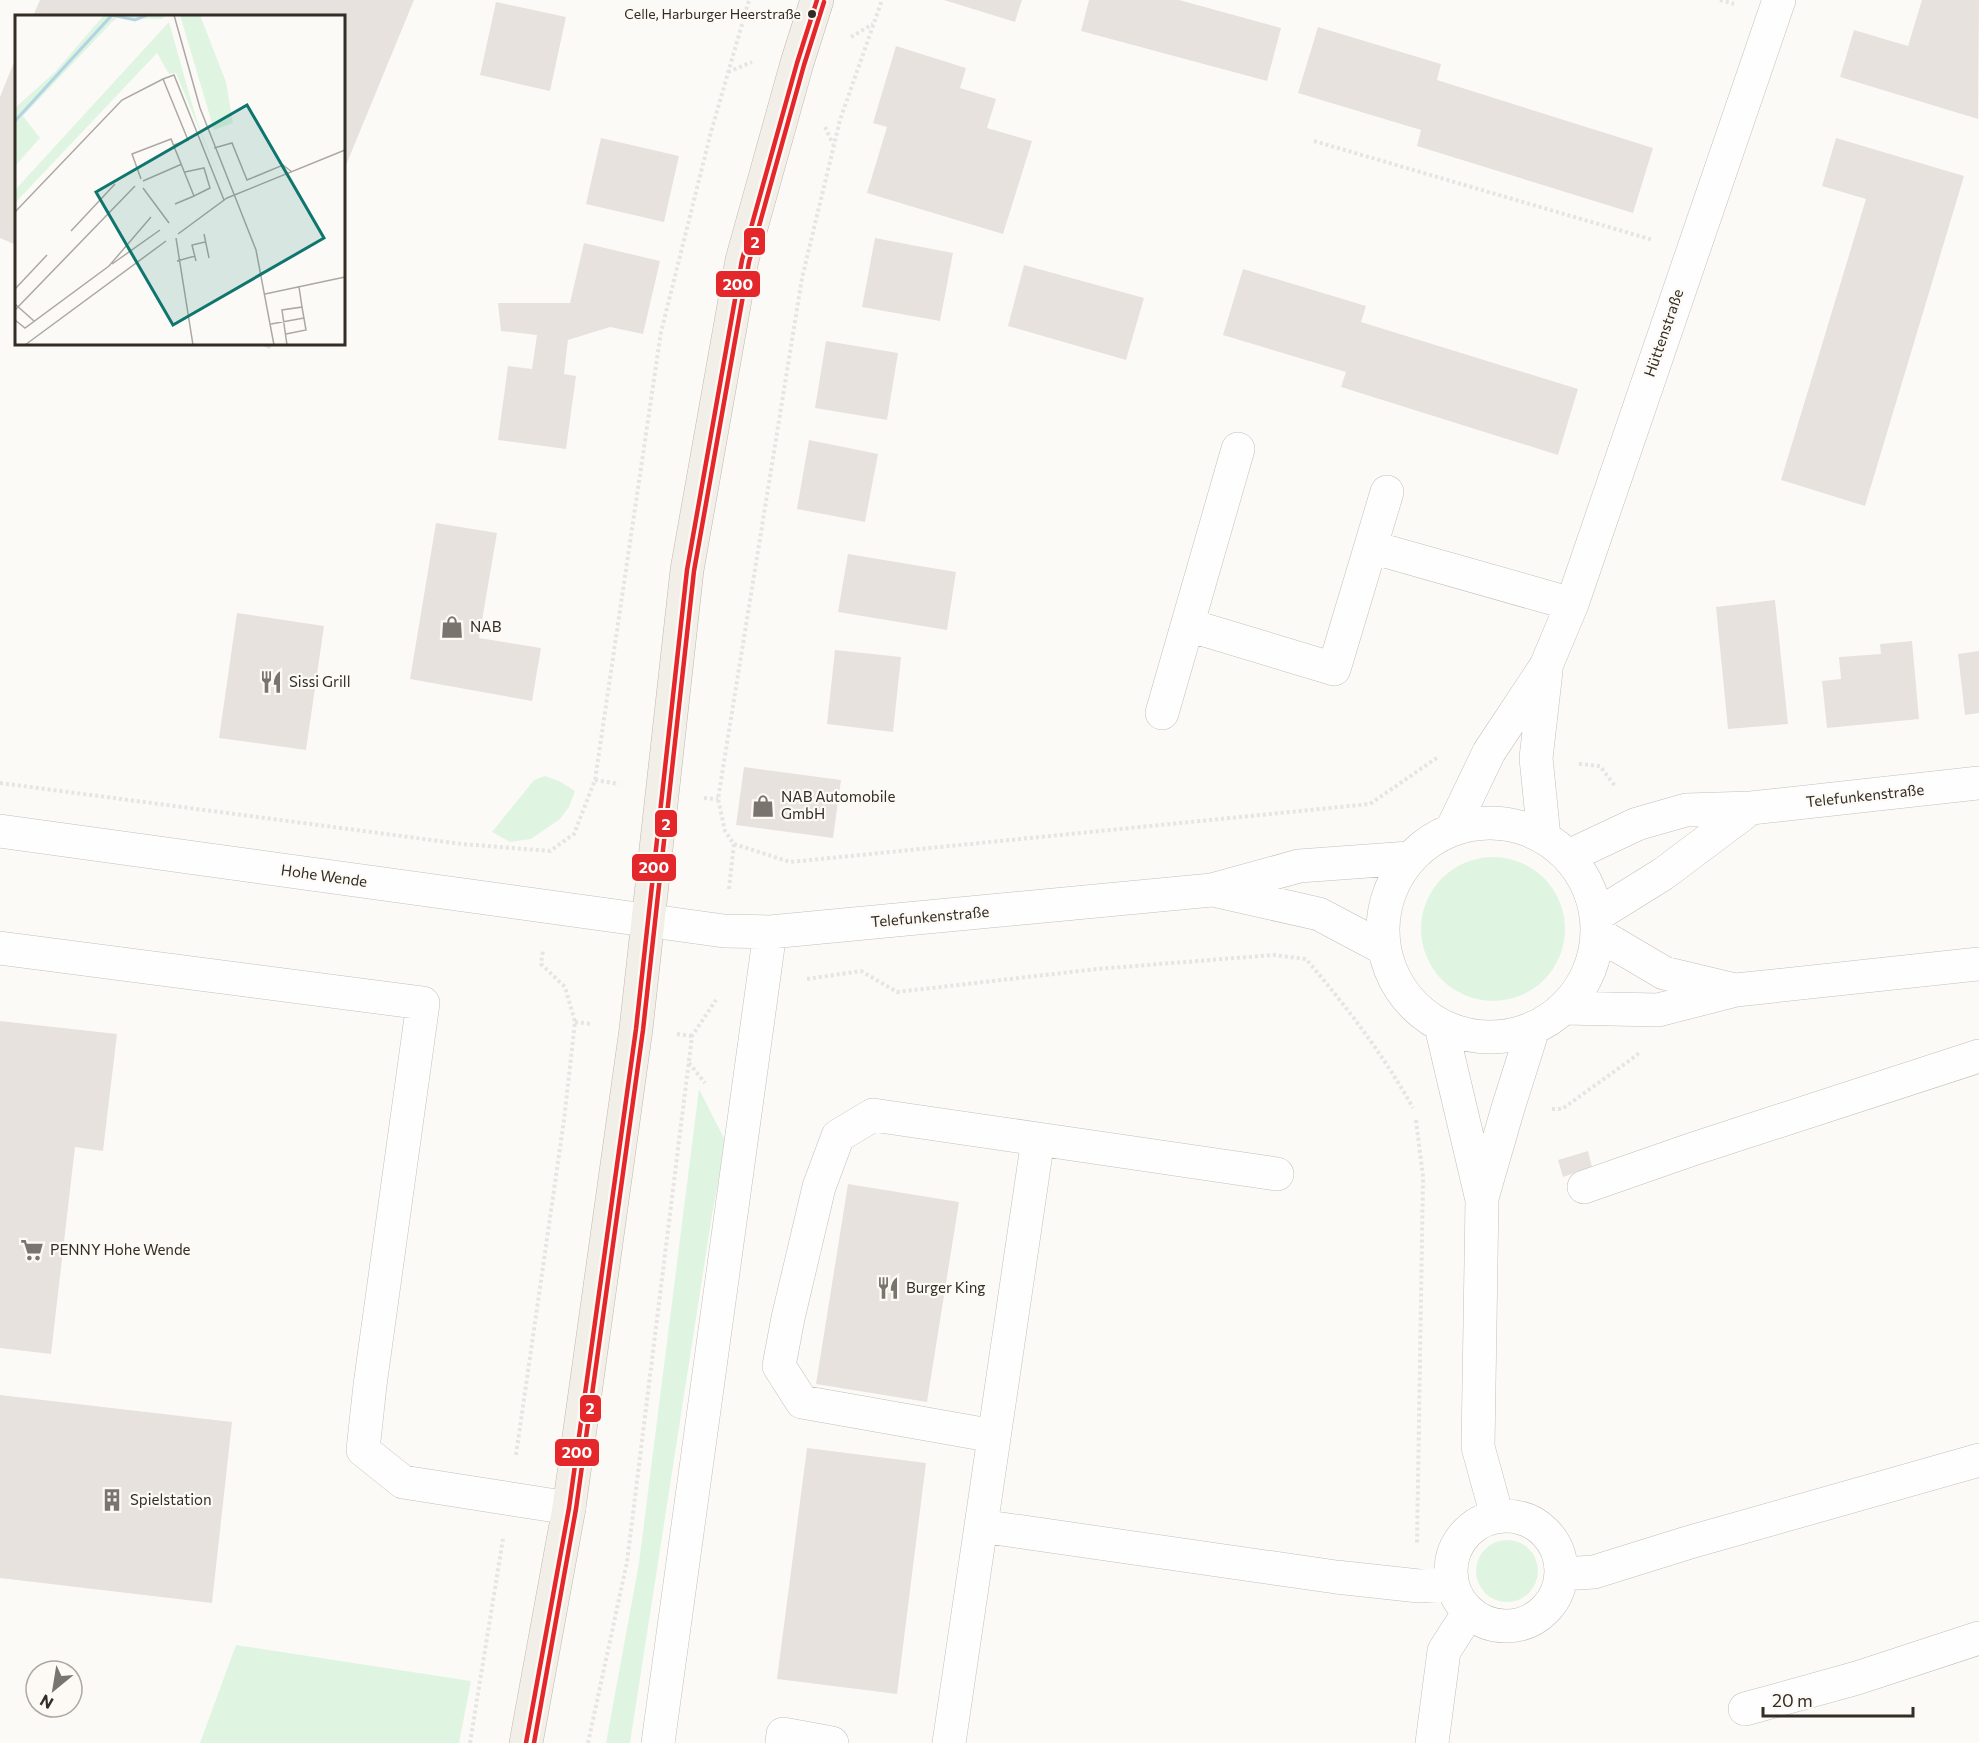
<svg xmlns="http://www.w3.org/2000/svg" width="1979" height="1743" font-family="Commissioner,sans-serif">
  <rect width="100%" height="100%" fill="#fcfaf7"/>
  <path fill="#dff5e2" d="M545,776L559,781L575,791L569,807L560,819L531,839L510,842L492,832L534,780Z
    M1421 929a72 72 0 1 1 144 0a72 72 0 1 1-144 0Z
    M699,1089L726,1142L712,1215L630,1743H606L639,1563Z
    M1476 1571a31 31 0 1 1 62 0a31 31 0 1 1-62 0Z
    M236,1645L471,1681L459,1743H200Z"/>
  <path fill="#e8e2df" d="M40,0H414L344,170V16H33Z
    M944,0H1022L1015,22Z
    M1089,0H1179L1281,28L1267,81L1081,31Z
    M1922,0H1979L1978,119L1840,77L1854,30L1908,46Z
    M496,2L566,17L550,91L480,75Z
    M1318,27L1441,64L1437,80L1653,148L1633,213L1417,146L1421,130L1298,93Z
    M896,46L966,68L960,88L996,99L987,128L1032,141L1003,234L867,193L887,127L873,123Z
    M16,57V245L0,238V97Z
    M601,138L679,156L664,222L586,204Z
    M1836,138L1964,176L1865,506L1781,480L1866,199L1822,186Z
    M875,238L953,253L940,321L862,307Z
    M584,243L660,261L643,334L610,327L568,340L564,374L576,376L566,449L498,440L508,366L532,369L537,335L501,331L498,303H570Z
    M1024,265L1144,298L1126,360L1008,326Z
    M1243,269L1366,306L1361,322L1578,389L1558,455L1341,387L1346,372L1223,335Z
    M826,341L898,353L887,420L815,408Z
    M257,344H272L270,349Z
    M809,440L878,454L865,522L797,509Z
    M436,523L497,533L479,638L541,648L532,701L410,679Z
    M848,554L956,572L947,630L838,612Z
    M1775,600L1788,724L1728,729L1716,607Z
    M237,613L324,626L306,750L219,738Z
    M1912,641L1919,719L1827,728L1822,681L1841,679L1839,657L1881,654L1880,644Z
    M835,650L901,657L893,732L827,724Z
    M1979,651V713L1965,715L1958,654Z
    M744,767L841,780L833,838L736,825Z
    M0,1021L117,1034L103,1151L75,1147L51,1354L0,1348Z
    M1588,1151L1592,1167L1563,1177L1558,1160Z
    M848,1184L959,1202L927,1402L816,1384Z
    M0,1395L232,1422L212,1603L0,1578Z
    M807,1448L926,1463L897,1694L777,1679Z"/>
  <g fill="none" stroke-linecap="round" stroke-linejoin="round">
    <g stroke="#c3bfba" stroke-width="34">
      <path id="minor" d="M1371,547L1572,604
        M1188,625L1334,669L1387,492
        M1162,713L1238,449
        M1383 930a107 107 0 1 1 214 0a107 107 0 1 1-214 0Z
        M1452,829L1489,752L1546,666L1572,604L1779,0
        M0,831L724,931L770,932L1212,890L1299,866L1409,858
        M1544,837L1536,758L1546,671
        M1569,856L1637,824L1686,810L1751,808L1979,783
        M1217,891L1319,914L1383,948
        M1597,915L1663,874L1751,808
        M1598,934L1664,973L1731,989
        M0,948L423,1003L370,1385L363,1450L403,1482L569,1508
        M1564,1008L1658,1010L1736,990L1979,964
        M1441,1026L1482,1200L1478,1447L1497,1516
        M1584,1187L1693,1149L1979,1056
        M1482,1198L1508,1108L1533,1029
        M994,1436L802,1402L779,1366L788,1318L819,1187L838,1136L873,1115L1038,1139
        M1451 1571a55 55 0 1 1 110 0a55 55 0 1 1-110 0Z
        M981,1526L1336,1577L1419,1586L1452,1584
        M1562,1574L1594,1572L1687,1543L1979,1460
        M1745,1709L1857,1678L1979,1638
        M658,1743L770,932
        M782,1743L783,1734L832,1743
        M949,1743L1038,1139L1277,1174
        M1432,1743L1444,1651L1469,1612"/>
    </g>
    <g stroke="#bfb8ac" stroke-width="34">
      <path id="major" d="M526,1743L569,1508L636,1029L687,570L742,260L797,63L817,0"/>
    </g>
    <path stroke="#e6e5e3" stroke-width="4" stroke-dasharray="3 3" stroke-linecap="butt" d="M1720,0L1734,4
      M851,37L873,24
      M728,72L752,62
      M825,127L833,144
      M1314,141L1653,240
      M1579,764L1600,766L1615,786
      M595,780L619,784
      M0,783L462,844L550,851L574,834L595,780L661,332L711,132L749,0
      M704,798L718,799
      M734,844L790,862L1370,804L1438,757
      M729,889L734,844L725,831L718,799L802,278L840,120L882,0
      M807,979L861,971L897,992L1097,969L1273,955L1306,959C1346,1006 1383,1054 1413,1108
      M575,1022L592,1024
      M677,1034L692,1036
      M689,1063L705,1083
      M1552,1109H1562L1637,1055L1639,1052
      M1416,1120L1423,1177L1417,1544
      M516,1455L564,1120L575,1022L565,987L541,964L543,950
      M470,1743L503,1539
      M588,1743L627,1562L692,1036L716,1000"/>
    <use href="#minor" stroke="#fffefe" stroke-width="33"/>
    <use href="#major" stroke="#f2eee8" stroke-width="33"/>
    <g stroke="#fdfaf6" stroke-width="9">
      <path id="bus-1" d="M526,1743L569,1508L636,1029L687,570L742,260L797,63L817,0"/>
    </g>
    <g stroke="#fdfaf6" stroke-width="9">
      <path id="bus-2" d="M534,1743L576,1509L643,1030L694,571L749,262L804,65L824,2"/>
    </g>
    <use href="#bus-1" stroke="#e4272a" stroke-width="4.5"/>
    <use href="#bus-2" stroke="#e4272a" stroke-width="4.5"/>
  </g>
  <defs>
    <g id="shop-bare" transform="scale(1.8)"><path d="M-5-2.5h2.3a2.7 3.5 0 0 1 5.4 0H5L5.5 6h-11ZM-1.5-2.5h3a1.5 2.3 0 0 0-3 0Z" fill="#79756e" stroke="#fdfaf6" stroke-width="2.5" paint-order="stroke"/></g>
    <g id="restaurant-bare" transform="scale(1.8)"><path d="M-5-6h1v4h1v-4h1v4h1v-4h1v5L-1.5 .5V6h-2V.5L-5-1ZM5-6V6H3V1.5H1.5Q1.5-4 5-6Z" fill="#79756e" stroke="#fdfaf6" stroke-width="2.5" paint-order="stroke"/></g>
    <g id="supermarket-bare" transform="scale(1.8)"><path d="M-6-5.5h2.5l.6 2H6L4.5 2H-2.5L-4.4-4H-6ZM-1.5 3.2a1.3 1.3 0 1 0 .1 0ZM3 3.2a1.3 1.3 0 1 0 .1 0Z" fill="#79756e" stroke="#fdfaf6" stroke-width="2.5" paint-order="stroke"/></g>
    <g id="building-bare" transform="scale(1.8)"><path d="M-4-6H4V6H1V3H-1V6H-4ZM-2.5-4.3h1.7v1.8h-1.7ZM.8-4.3h1.7v1.8H.8ZM-2.5-1h1.7V.8h-1.7ZM.8-1h1.7V.8H.8Z" fill="#79756e" stroke="#fdfaf6" stroke-width="2.5" paint-order="stroke"/></g>
  </defs>
  <g fill-rule="evenodd">
    <use href="#shop-bare" x="452" y="627"/>
    <use href="#restaurant-bare" x="271" y="682"/>
    <use href="#shop-bare" x="763" y="806"/>
    <use href="#supermarket-bare" x="32" y="1250"/>
    <use href="#restaurant-bare" x="888" y="1288"/>
    <use href="#building-bare" x="112" y="1500"/>
  </g>
  <circle fill="#332d25" stroke="#fdfaf6" stroke-width="2" cx="812" cy="14" r="5"/>
  <g text-anchor="middle" stroke-width="4.5" stroke-linejoin="round" paint-order="stroke">
    <g font-size="14" fill="#332d25" stroke="#fdfaf6" text-anchor="end">
      <text x="801" y="19">Celle, Harburger Heerstraße</text>
    </g>
    <g font-size="15" fill="#332d25" stroke="#fdfaf6">
      <text transform="translate(1664 333) rotate(-71)" y="5">Hüttenstraße</text>
      <text transform="translate(1865 796) rotate(-6)" y="5">Telefunkenstraße</text>
      <text transform="translate(324 876) rotate(8)" y="5">Hohe Wende</text>
      <text transform="translate(930 917) rotate(-5)" y="5">Telefunkenstraße</text>
    </g>
    <g font-size="15" fill="#332d25" stroke="#fdfaf6" text-anchor="start">
      <text x="470" y="632">NAB</text>
      <text x="289" y="687">Sissi Grill</text>
      <text x="781" y="802">NAB Automobile<tspan x="781" dy="17">GmbH</tspan></text>
      <text x="50" y="1255">PENNY Hohe Wende</text>
      <text x="906" y="1293">Burger King</text>
      <text x="130" y="1505">Spielstation</text>
    </g>
  </g>
  <g transform="translate(15 15)">
    <rect width="330" height="330" fill="#fcfaf7"/>
    <path d="M89,0H151L147,4L102,3L97,7L8,101L25,123L0,151V93L40,57ZM165,0H185L211,67L218,108L199,115ZM154,7L181,103L207,170L161,58L154,59L142,38L0,188V175Z" fill="#dff5e2"/>
    <path fill="none" stroke="#b2d4e3" stroke-width="3" d="M0,106L97,0L120,5L132,0"/>
    <path fill="none" stroke="#aca8a3" stroke-width="1.5" d="M159,0L185,93L241,235L259,330M159,130L173,125L148,64L159,60L209,185M199,133L217,128L232,165L268,150L277,157M170,157L189,153L195,173L179,181M126,164L117,139L156,124L179,181L160,189M128,166L167,149M128,173L154,208M0,197L107,85L148,64M56,216L100,169M163,219L212,183L330,135M189,219L194,243M161,223L178,330M162,246L180,241M181,246L177,230L190,227M97,249L145,215M0,274L32,240M250,279L330,262M0,289L19,306M0,295L120,171M0,305L10,313L94,251L136,202M256,309L289,303M271,319L291,315L287,292M10,330L151,226M272,330L267,295L287,292L284,272"/>
    <path fill="#0f766e" fill-opacity="0.15" stroke="#0f766e" stroke-width="3" d="M232,90L309,223L158,310L81,177Z"/>
    <rect width="330" height="330" fill="none" stroke="#332d25" stroke-width="3"/>
  </g>
  <g stroke="#fdfaf6" stroke-width="2">
    <rect x="743" y="227" width="23" height="29" rx="6" fill="#e4272a"/>
    <rect x="715" y="270" width="46" height="28" rx="6" fill="#e4272a"/>
    <rect x="654" y="809" width="24" height="29" rx="6" fill="#e4272a"/>
    <rect x="631" y="853" width="46" height="29" rx="6" fill="#e4272a"/>
    <rect x="579" y="1394" width="23" height="29" rx="6" fill="#e4272a"/>
    <rect x="554" y="1438" width="46" height="29" rx="6" fill="#e4272a"/>
  </g>
  <g font-size="16" text-anchor="middle" font-weight="bold" fill="#fff">
    <text x="755" y="248">2</text>
    <text x="738" y="290">200</text>
    <text x="666" y="830">2</text>
    <text x="654" y="873">200</text>
    <text x="590" y="1414">2</text>
    <text x="577" y="1458">200</text>
  </g>
  <g transform="translate(54 1689) rotate(210)"><circle r="28" fill="#fdfaf6" stroke="#aca8a2" stroke-width="1.5"/>
  <path d="M0-4.5L10 22L0 15L-10 22Z" fill="#79756e"/>
  <text y="-9" font-size="16" font-weight="bold" text-anchor="middle" fill="#332d25">N</text>
  </g>
  <path d="M1763 1707v9h150v-9" fill="none" stroke="#332d25" stroke-width="3"/>
  <text x="1772" y="1707" font-size="18" fill="#332d25" stroke="#fdfaf6" stroke-width="4.5" paint-order="stroke">20 m</text>
</svg>
